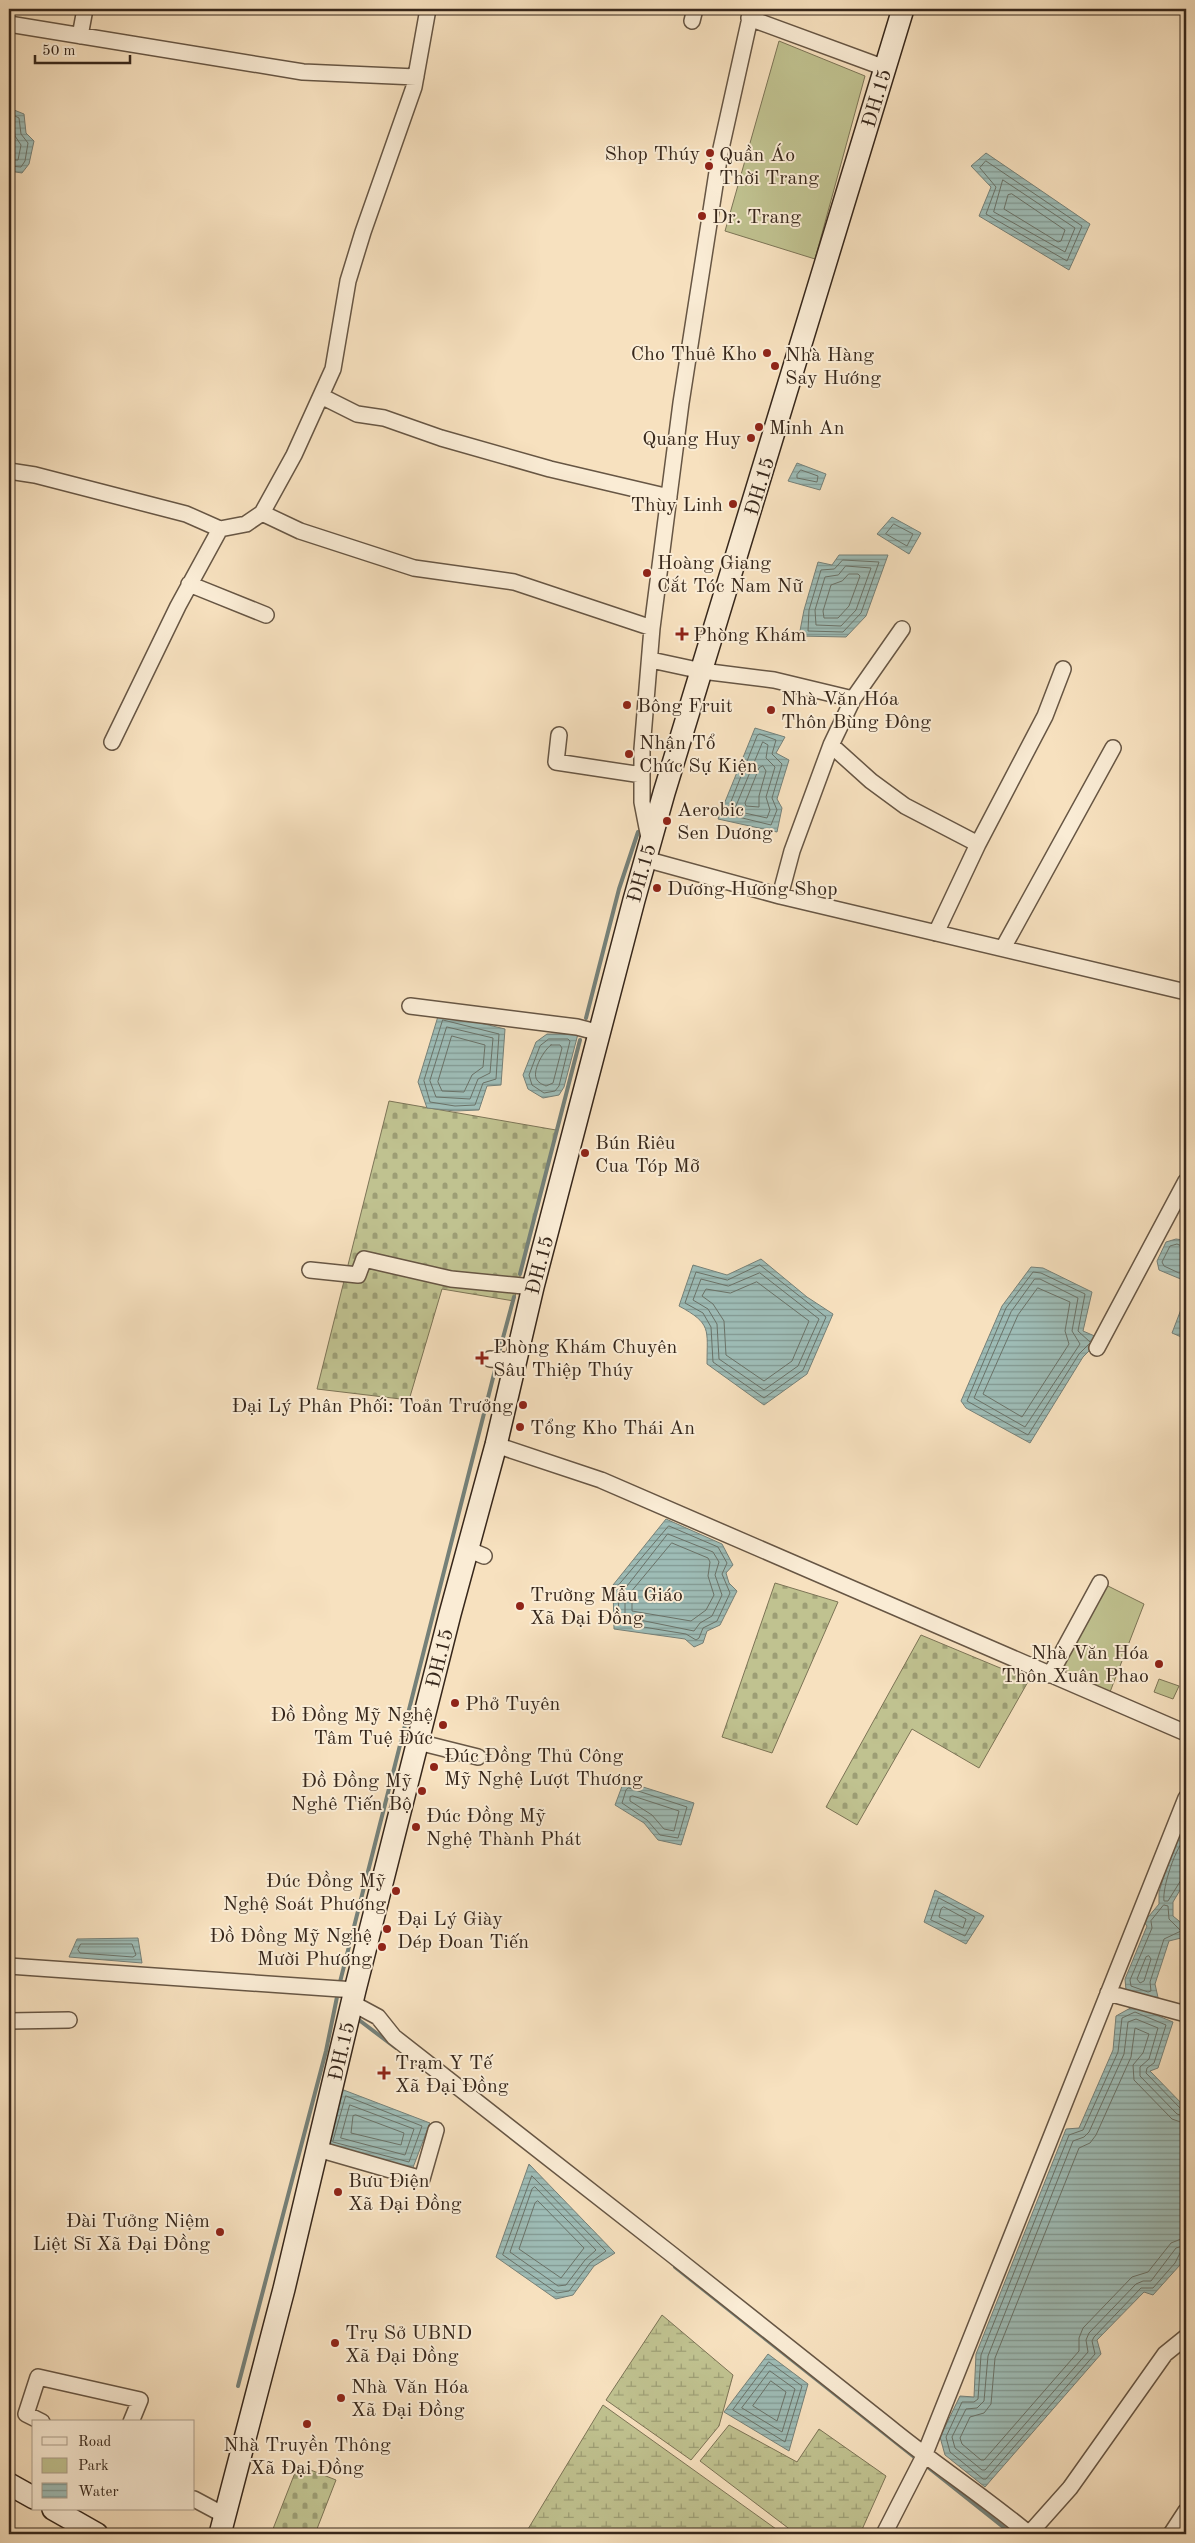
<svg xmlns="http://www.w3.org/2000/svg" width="1195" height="2543" font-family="'Old Standard TT',serif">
  <defs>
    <pattern id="wetland-marsh" width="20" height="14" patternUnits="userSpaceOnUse" patternTransform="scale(1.25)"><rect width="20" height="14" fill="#c0c290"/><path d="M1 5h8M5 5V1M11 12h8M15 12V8" fill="none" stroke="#9d9e75"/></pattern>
    <pattern id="cemetery-stones" width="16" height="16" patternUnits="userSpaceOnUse" patternTransform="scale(1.25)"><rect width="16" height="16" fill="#c0c290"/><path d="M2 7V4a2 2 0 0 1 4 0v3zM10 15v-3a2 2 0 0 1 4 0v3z" fill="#9d9e75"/></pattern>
    <pattern id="water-rules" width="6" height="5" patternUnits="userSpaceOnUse" patternTransform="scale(1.25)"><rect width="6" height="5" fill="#9ebcb6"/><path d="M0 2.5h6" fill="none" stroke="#829993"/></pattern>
  </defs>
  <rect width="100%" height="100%" fill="#f7e1bf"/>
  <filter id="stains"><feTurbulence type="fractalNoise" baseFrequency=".004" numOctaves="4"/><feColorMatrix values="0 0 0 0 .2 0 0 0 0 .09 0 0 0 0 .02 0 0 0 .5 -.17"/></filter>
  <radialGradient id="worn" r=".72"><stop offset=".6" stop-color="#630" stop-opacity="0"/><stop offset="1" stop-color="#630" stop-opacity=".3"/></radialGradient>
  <path fill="#c0c290" stroke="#7c7456" d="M779,41L865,76L815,259L725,231Z
    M1104,1584L1144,1604L1110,1692L1057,1666Z
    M1159,1679L1179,1686L1173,1699L1154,1692Z"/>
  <path fill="url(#wetland-marsh)" stroke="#7c7456" d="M662,2315L733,2375L719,2426L691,2460L606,2400Z
    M603,2405L783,2534H525Z
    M729,2425L797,2462L819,2429L886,2476L860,2534H796L700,2461Z"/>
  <path fill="url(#cemetery-stones)" stroke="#7c7456" d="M389,1101L556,1130L514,1301L442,1289L409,1400L317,1389Z
    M775,1583L838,1602L772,1753L722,1737Z
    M921,1635L1029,1680L979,1768L912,1729L857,1825L826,1807Z
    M298,2465L336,2480L315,2534H271Z"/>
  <path fill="url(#water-rules)" stroke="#758078" d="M9,108L24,114L26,133L34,141L29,164L22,173L9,171Z
    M986,153L1090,224L1069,270L979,216L991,187L971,166Z
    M797,463L826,474L820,490L788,481Z
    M892,517L921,533L909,554L877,534Z
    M839,555H888L866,616L846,637L799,636L804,610L818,562L832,565Z
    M755,728L785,737L776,753L789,760L777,799L782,808L777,832L718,819Z
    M439,1013L505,1029L501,1085L487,1086L479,1110L455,1111L427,1108L418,1082Z
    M547,1034H578L564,1087L559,1095L543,1098L528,1089L523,1075L536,1042Z
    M1176,1239L1183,1240C1188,1253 1188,1267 1183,1280L1159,1270L1157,1261L1166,1242Z
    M761,1259L807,1297L833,1314L807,1374L764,1405L707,1364C707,1329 712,1324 679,1306L693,1265L727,1275Z
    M1031,1267L1043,1268L1092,1292L1083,1331L1097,1337L1096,1344L1083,1357L1030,1443L966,1408L961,1401L1002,1306Z
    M1185,1299H1186V1339L1172,1333Z
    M666,1519L722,1544L733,1565L726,1573L729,1583L737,1591L720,1625L707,1631L703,1643L694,1647L685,1639L614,1629L613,1585Z
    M624,1781L694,1803L681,1845L658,1840L644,1823L615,1805Z
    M1186,1833V1880L1173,1902V1916L1185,1926V1937L1169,1941L1155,1984L1159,2002L1126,1990L1125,1979L1147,1926L1144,1922L1159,1904V1892L1175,1840Z
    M935,1890L984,1916L966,1944L924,1922Z
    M138,1938L142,1963L69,1957L77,1939Z
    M1134,2006L1173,2022L1158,2068L1150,2071L1186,2108V2252L1180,2265L1153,2295L1144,2292L1097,2340L1101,2354L985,2487L945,2455L940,2437L960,2396L974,2397L976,2354L1066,2129L1079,2128L1113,2050L1116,2016Z
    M341,2089L430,2123L412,2170L326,2145Z
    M529,2164L615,2253L594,2266L573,2295L556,2299L496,2257Z
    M768,2354L808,2384L789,2451L724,2412Z"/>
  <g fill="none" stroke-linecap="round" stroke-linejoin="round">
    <path stroke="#6a7268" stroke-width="1" d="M9,113L19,118L21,134L28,143L25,161L21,167L9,166
      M9,120L14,123L15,136L21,145L18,160H9
      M986,161L1082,226L1067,261L986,214L996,187L980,168Z
      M1003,180L1075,228L1065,252L994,212Z
      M1012,194L1065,230L1061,241L1058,242L1004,209L1008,195Z
      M801,470L818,476L817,482L797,478V475Z
      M894,524L913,534L907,546L886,534Z
      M843,560L879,562L861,613L843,632L808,631L809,610L821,570L834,569Z
      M846,566L871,568L856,610L841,626L816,625L815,610L825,577L838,575Z
      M849,574H858L860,576L849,606L838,618H824L823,611L831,585L842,581Z
      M760,734L776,740L772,754L782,764L772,798L777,810L771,825L726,814L757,736Z
      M763,742L768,745L766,758L775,767L766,797L770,810L767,818L736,811L735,809Z
      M763,766L766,771L759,796V807L746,806L745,803L759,768Z
      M443,1020L499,1034L496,1079L483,1083L475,1105L455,1106L430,1102L424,1081Z
      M447,1027L493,1038L490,1073L478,1079L470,1099L436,1097L430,1081Z
      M452,1036L485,1045L483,1067L472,1075L464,1092L442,1091L438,1082Z
      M549,1039H568L570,1041L559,1086L555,1091L544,1093L532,1085L529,1075L540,1046Z
      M551,1045H560L562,1048L553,1083L546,1086C542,1084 538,1083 536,1078C533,1069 544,1050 551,1045Z
      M1186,1248L1177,1244L1170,1246L1162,1262L1164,1266L1179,1273L1186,1271
      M760,1265L826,1317L803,1370L764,1398L713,1362L711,1327L703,1313L685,1303L696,1272L727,1280Z
      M760,1273L819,1319L798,1366L764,1390L719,1359L717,1324L708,1309L693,1300L701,1279L728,1286Z
      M1035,1279H1040L1078,1298L1072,1331L1080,1344L1025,1427L974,1398L1011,1312Z
      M757,1282L809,1321L792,1361L764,1381L726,1355L724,1321L713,1304L702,1296L706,1289L730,1293Z
      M1038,1288L1070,1302L1065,1331L1069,1344L1022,1417L983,1394L1018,1315Z
      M1090,1343L1079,1354L1028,1435L967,1401L1006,1308L1033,1272L1041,1273L1085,1294L1078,1331L1090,1342
      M669,1526L718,1547L727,1563L722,1574L730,1593L717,1621L703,1628L699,1638L696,1640L686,1634L619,1623L618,1586Z
      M668,1534L713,1552L719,1562L715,1575L722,1595L712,1616L700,1623L694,1631L625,1617V1589Z
      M672,1543L708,1558L710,1562L708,1576L714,1595L706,1610L691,1621L632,1611V1591Z
      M629,1788L687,1807L678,1838L660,1835L647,1820L622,1803L626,1790Z
      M633,1796L679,1811L674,1831L664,1829L652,1815L630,1801V1797Z
      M1186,1838C1176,1845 1162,1888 1164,1901H1168L1181,1880L1186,1879
      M939,1898L975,1917L965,1936L931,1920Z
      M1164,1905L1168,1906L1169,1919L1181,1931L1164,1939L1150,1982L1151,1991L1148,1992L1131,1986L1130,1980L1152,1928L1151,1921Z
      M944,1907L966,1919L963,1928L939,1917L941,1909Z
      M81,1944H132L136,1955L133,1957L80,1953L78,1950Z
      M1149,1956L1151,1959L1144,1981L1140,1983L1137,1979L1146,1957Z
      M346,2096L422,2126L409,2162L333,2142Z
      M350,2105L414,2129L405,2155L341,2138Z
      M1186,2111L1181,2109L1146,2073L1147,2068L1154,2063L1166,2025L1135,2012L1122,2018L1118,2052L1083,2130L1069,2135L981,2355L978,2399L974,2402H962L946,2437L950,2452L983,2479H986L1095,2354L1092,2341L1094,2337L1141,2288H1153L1175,2263L1180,2253L1186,2251
      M356,2115L404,2133L401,2145L351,2133L353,2116Z
      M1186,2117L1177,2114L1140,2076V2067L1149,2059L1158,2028L1136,2019L1128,2022L1124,2054L1089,2132L1084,2137L1073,2141L988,2356L984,2401L977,2408L966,2409L952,2437L955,2448L982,2470H985L1088,2352L1086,2340L1089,2333L1136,2284L1143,2281H1151L1176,2248L1186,2245
      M1186,2124L1172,2119L1134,2080L1133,2065L1143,2053L1149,2034L1135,2028L1131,2057L1096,2135L1090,2143L1079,2148L995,2358L991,2404L984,2413L970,2417L960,2438L962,2444L981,2460H984L1079,2351V2338L1083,2328L1132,2277L1148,2272L1171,2243L1186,2237
      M532,2176L606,2251L590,2263L569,2291L557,2293L503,2255Z
      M535,2187L596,2250L585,2260L566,2285L558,2286L510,2252L532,2189Z
      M538,2201L584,2248L561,2278L519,2249L535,2203Z
      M769,2362L802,2386L785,2442L733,2410Z
      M770,2371L795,2389L782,2432L742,2408Z
      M771,2381L786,2392L777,2421L753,2406Z"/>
    <path stroke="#758078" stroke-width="4" d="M586,1018L619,889L638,832
      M520,1274L580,1040
      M500,1349L514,1297
      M339,1986L495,1370
      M359,2020L396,2048
      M675,2267L918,2460
      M238,2386L326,2051L338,1992
      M924,2464L1012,2534"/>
    <g stroke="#675644" stroke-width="18">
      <path id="street" d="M749,18L885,68
        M692,21L695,9
        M9,24L303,72L416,77
        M80,36L85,9
        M321,396L357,414L384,418L441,438L550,469L669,497
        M9,471L35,475L186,514L220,529L246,524L262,513L294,455L333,369L348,281L363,232L414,87L428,9
        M262,513L300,531L414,568L514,582L652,628
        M189,584L266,615
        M651,660L702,671L774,680L853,699
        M559,735L556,762L642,775
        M112,742L178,606L220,529
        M831,745L871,781L905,806L978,844
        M649,838L642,802V749L652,628L681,403L720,153L752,9
        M645,859L780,896L1186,992
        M780,896L792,851L831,745L853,699L902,629
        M936,933L978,844L1045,716L1063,669
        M1003,948L1113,748
        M410,1006L577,1027L600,1033
        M310,1270L358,1275L364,1259L451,1279L533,1287
        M1097,1348L1186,1181
        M490,1359L516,1361
        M496,1445L601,1480L1186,1733
        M467,1549L484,1556
        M1050,1675L1100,1583
        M418,1742L478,1757
        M9,1966L355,1990
        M1108,1993L1186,2014
        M352,2003L378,2017L394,2037C560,2166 724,2295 888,2426C934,2464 984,2496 1029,2534
        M9,2021L69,2020
        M318,2149L422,2179L436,2130
        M42,2422L26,2414L38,2377L140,2400L131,2422
        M194,2499L224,2515
        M884,2534L924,2456L1186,1798
        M1029,2534L1070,2488L1165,2354L1186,2337
        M1171,2534L1186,2511"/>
    </g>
    <g stroke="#37271b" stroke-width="24">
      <path id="secondary" d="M9,2484L34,2498
        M53,2509L97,2534
        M220,2534L284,2289L355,1990L450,1614L496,1445L533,1287L634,900L664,793L903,9"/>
    </g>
    <use href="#street" stroke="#faecd5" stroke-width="15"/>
    <use href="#secondary" stroke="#faecd5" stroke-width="21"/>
  </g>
  <g fill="#8f2418" stroke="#faecd5" stroke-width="2">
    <circle cx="710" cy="153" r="5"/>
    <circle cx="709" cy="166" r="5"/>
    <circle cx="702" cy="216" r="5"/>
    <circle cx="767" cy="353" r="5"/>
    <circle cx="775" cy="366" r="5"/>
    <circle cx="759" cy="427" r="5"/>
    <circle cx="751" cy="438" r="5"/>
    <circle cx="733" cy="504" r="5"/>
    <circle cx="647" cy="573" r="5"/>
    <path d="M679.5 626.5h5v5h5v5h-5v5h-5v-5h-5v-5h5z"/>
    <circle cx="627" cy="705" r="5"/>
    <circle cx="771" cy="710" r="5"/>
    <circle cx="629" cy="754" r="5"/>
    <circle cx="667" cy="821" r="5"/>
    <circle cx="657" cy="888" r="5"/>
    <circle cx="585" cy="1153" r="5"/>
    <path d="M479.5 1350.5h5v5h5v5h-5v5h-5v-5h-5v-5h5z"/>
    <circle cx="523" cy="1405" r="5"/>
    <circle cx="520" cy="1427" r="5"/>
    <circle cx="520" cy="1606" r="5"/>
    <circle cx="1159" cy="1664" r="5"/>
    <circle cx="455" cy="1703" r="5"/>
    <circle cx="443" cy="1725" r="5"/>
    <circle cx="434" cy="1767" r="5"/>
    <circle cx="422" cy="1791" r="5"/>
    <circle cx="416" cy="1827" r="5"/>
    <circle cx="396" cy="1891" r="5"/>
    <circle cx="387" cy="1929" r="5"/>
    <circle cx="382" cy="1947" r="5"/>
    <path d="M381.5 2065.5h5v5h5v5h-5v5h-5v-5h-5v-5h5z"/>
    <circle cx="338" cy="2192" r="5"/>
    <circle cx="220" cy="2232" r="5"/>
    <circle cx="335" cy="2343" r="5"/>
    <circle cx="341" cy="2398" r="5"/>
    <circle cx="307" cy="2424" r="5"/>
  </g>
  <g text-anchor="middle" stroke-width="4" stroke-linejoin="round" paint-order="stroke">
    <g font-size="20" fill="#37271b" stroke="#faecd5">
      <text transform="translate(876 98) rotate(-73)" y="7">ĐH.15</text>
      <text transform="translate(759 486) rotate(-73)" y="7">ĐH.15</text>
      <text transform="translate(641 873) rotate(-74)" y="7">ĐH.15</text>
      <text transform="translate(539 1265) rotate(-75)" y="7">ĐH.15</text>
      <text transform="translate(439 1658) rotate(-76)" y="7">ĐH.15</text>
      <text transform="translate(341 2051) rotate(-77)" y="7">ĐH.15</text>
    </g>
    <g font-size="20" fill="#37271b" stroke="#faecd5" text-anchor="start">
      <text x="700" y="160" text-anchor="end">Shop Thúy</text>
      <text x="719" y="161">Quần Áo<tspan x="719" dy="23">Thời Trang</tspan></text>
      <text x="712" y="223">Dr. Trang</text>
      <text x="757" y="360" text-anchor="end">Cho Thuê Kho</text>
      <text x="785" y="361">Nhà Hàng<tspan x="785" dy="23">Say Hướng</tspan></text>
      <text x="769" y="434">Minh An</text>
      <text x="741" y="445" text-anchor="end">Quang Huy</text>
      <text x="723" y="511" text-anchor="end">Thùy Linh</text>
      <text x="657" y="569">Hoàng Giang<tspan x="657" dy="23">Cắt Tóc Nam Nữ</tspan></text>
      <text x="693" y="641">Phòng Khám</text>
      <text x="781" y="705">Nhà Văn Hóa<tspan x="781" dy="23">Thôn Bùng Đông</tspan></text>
      <text x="637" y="712">Bông Fruit</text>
      <text x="639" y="749">Nhận Tổ<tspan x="639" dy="23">Chức Sự Kiện</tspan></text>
      <text x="677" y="816">Aerobic<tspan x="677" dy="23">Sen Dương</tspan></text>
      <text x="667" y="895">Dương Hương Shop</text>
      <text x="595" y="1149">Bún Riêu<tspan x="595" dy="23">Cua Tóp Mỡ</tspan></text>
      <text x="493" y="1353">Phòng Khám Chuyên<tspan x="493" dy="23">Sâu Thiệp Thúy</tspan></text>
      <text x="513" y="1412" text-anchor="end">Đại Lý Phân Phối: Toản Trưởng</text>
      <text x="530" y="1434">Tổng Kho Thái An</text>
      <text x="530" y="1601">Trường Mẫu Giáo<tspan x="530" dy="23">Xã Đại Đồng</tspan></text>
      <text x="1149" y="1659" text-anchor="end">Nhà Văn Hóa<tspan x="1149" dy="23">Thôn Xuân Phao</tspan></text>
      <text x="465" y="1710">Phở Tuyên</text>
      <text x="433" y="1721" text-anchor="end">Đồ Đồng Mỹ Nghệ<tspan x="433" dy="23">Tâm Tuệ Đức</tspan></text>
      <text x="444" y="1762">Đúc Đồng Thủ Công<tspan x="444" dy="23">Mỹ Nghệ Lượt Thương</tspan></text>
      <text x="412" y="1787" text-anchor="end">Đồ Đồng Mỹ<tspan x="412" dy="23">Nghê Tiến Bộ</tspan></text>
      <text x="426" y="1822">Đúc Đồng Mỹ<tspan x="426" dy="23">Nghệ Thành Phát</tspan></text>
      <text x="386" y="1887" text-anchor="end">Đúc Đồng Mỹ<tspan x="386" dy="23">Nghệ Soát Phương</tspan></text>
      <text x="397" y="1925">Đại Lý Giày<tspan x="397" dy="23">Dép Đoan Tiến</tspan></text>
      <text x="372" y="1942" text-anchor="end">Đồ Đồng Mỹ Nghệ<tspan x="372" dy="23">Mười Phương</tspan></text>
      <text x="395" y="2069">Trạm Y Tế<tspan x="395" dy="23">Xã Đại Đồng</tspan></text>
      <text x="348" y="2187">Bưu Điện<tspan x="348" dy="23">Xã Đại Đồng</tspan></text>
      <text x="210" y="2227" text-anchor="end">Đài Tưởng Niệm<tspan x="210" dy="23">Liệt Sĩ Xã Đại Đồng</tspan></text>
      <text x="345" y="2339">Trụ Sở UBND<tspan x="345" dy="23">Xã Đại Đồng</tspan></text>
      <text x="351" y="2393">Nhà Văn Hóa<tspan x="351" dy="23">Xã Đại Đồng</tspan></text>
      <text x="307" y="2451" text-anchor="middle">Nhà Truyền Thông<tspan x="307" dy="23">Xã Đại Đồng</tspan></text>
    </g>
  </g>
  <rect width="1195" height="2543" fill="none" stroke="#f7e1bf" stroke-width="30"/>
  <rect x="10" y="10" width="1175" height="2523" fill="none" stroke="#37271b" stroke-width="2.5"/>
  <rect x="15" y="15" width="1165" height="2513" fill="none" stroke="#37271b"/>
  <rect x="32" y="2420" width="162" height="90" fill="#faecd5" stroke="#ac9d8b"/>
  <rect x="42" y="2437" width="25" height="8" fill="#faecd5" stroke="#ac9d8b"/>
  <text x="78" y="2446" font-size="15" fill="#37271b">Road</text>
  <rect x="42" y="2458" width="25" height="15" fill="#c0c290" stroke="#ac9d8b"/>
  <text x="78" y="2470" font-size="15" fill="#37271b">Park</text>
  <rect x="42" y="2483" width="25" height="15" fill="url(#water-rules)" stroke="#ac9d8b"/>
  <text x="78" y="2496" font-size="15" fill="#37271b">Water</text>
  <path d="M35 55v8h95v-8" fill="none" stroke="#37271b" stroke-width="2.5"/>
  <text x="42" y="55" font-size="15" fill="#37271b" stroke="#faecd5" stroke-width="4" paint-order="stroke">50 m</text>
  <rect width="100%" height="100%" filter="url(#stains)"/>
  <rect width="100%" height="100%" fill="url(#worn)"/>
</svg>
